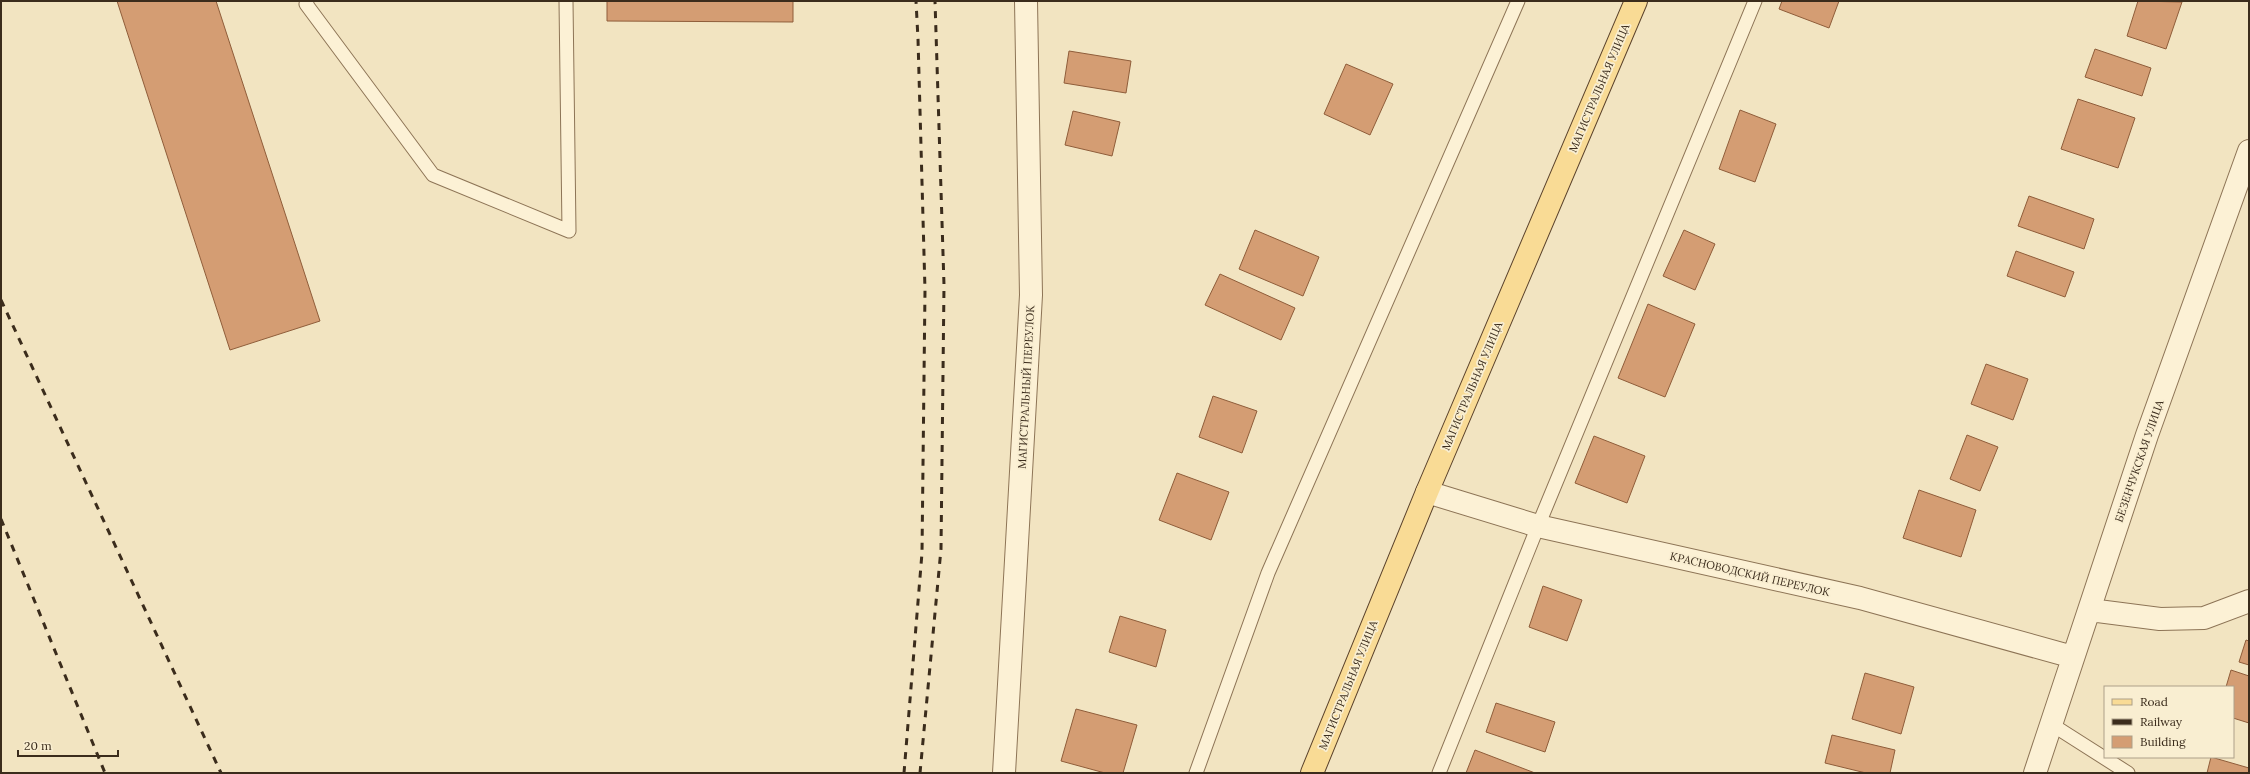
<svg xmlns="http://www.w3.org/2000/svg" width="2250" height="774" font-family="Lora,serif">
  <rect width="100%" height="100%" fill="#f2e4c1"/>
  <path fill="#d49d73" stroke="#8f5d3a" d="M117,1H216L320,321L230,350Z
    M607,1H793V22L607,21Z
    M1782,1H1839L1829,28L1779,9Z
    M2138,1L2182,2L2166,49L2127,36Z
    M2095,49L2151,68L2142,96L2085,77Z
    M1069,51L1131,61L1126,93L1064,83Z
    M1346,64L1393,84L1370,135L1324,114Z
    M2078,99L2135,118L2118,168L2061,149Z
    M1740,110L1776,124L1755,182L1719,169Z
    M1073,111L1120,122L1112,156L1065,145Z
    M2029,196L2094,219L2084,249L2018,226Z
    M1255,230L1319,257L1303,296L1239,269Z
    M1684,230L1715,244L1695,290L1663,276Z
    M2016,251L2074,272L2065,297L2007,276Z
    M1220,274L1295,308L1281,340L1205,305Z
    M1648,304L1695,324L1665,397L1618,378Z
    M1986,364L2028,379L2013,420L1971,404Z
    M1213,396L1257,411L1242,453L1199,437Z
    M1967,435L1998,447L1980,491L1950,479Z
    M1594,436L1645,456L1627,503L1575,483Z
    M1177,473L1229,492L1211,540L1159,520Z
    M1919,490L1976,510L1961,557L1903,538Z
    M1543,586L1582,600L1567,641L1529,627Z
    M1120,616L1166,630L1156,667L1109,652Z
    M2246,640L2249,641V665L2239,662Z
    M2231,670L2249,676V723L2233,718V687H2226Z
    M1865,673L1914,687L1901,734L1852,719Z
    M1496,703L1555,722L1545,752L1486,732Z
    M1076,709L1137,725L1123,773H1105L1061,761Z
    M1832,735L1895,750L1890,773H1866L1825,763Z
    M1475,750L1535,773H1466Z
    M2211,757L2249,768V773H2207Z"/>
  <g fill="none" stroke-linecap="round" stroke-linejoin="round">
    <g stroke="#8d7456" stroke-width="15">
      <path id="lane" d="M307,1L306,4L433,175L569,231L566,1
        M2051,724L2128,773
        M1196,773L1268,573L1518,1
        M1439,773L1538,526L1755,1"/>
    </g>
    <g stroke="#8d7456" stroke-width="24">
      <path id="street" d="M1427,492L1538,526L1860,598L2073,657
        M2090,610L2160,619L2204,618L2249,601
        M1004,773L1031,295L1026,1
        M2035,773L2147,435L2249,151"/>
    </g>
    <g stroke="#5b422b" stroke-width="24">
      <path id="primary" d="M1312,773L1427,492L1636,1"/>
    </g>
    <use href="#lane" stroke="#fcf1d5" stroke-width="13"/>
    <use href="#street" stroke="#fcf1d5" stroke-width="22"/>
    <use href="#primary" stroke="#f9db95" stroke-width="22"/>
    <path stroke="#3b2c1c" stroke-width="3" stroke-dasharray="7 7" stroke-linecap="butt" d="M1,300L221,773
      M1,519L105,773
      M904,773L922,553L925,290L918,39L916,1
      M920,773L941,549L944,285L935,1"/>
  </g>
  <g text-anchor="middle" stroke-width="3.5" stroke-linejoin="round" paint-order="stroke">
    <g font-size="11" fill="#3b2c1c" stroke="#f9eed1">
      <text transform="translate(1599 88) rotate(-67)" y="4">МАГИСТРАЛЬНАЯ УЛИЦА</text>
      <text transform="translate(1472 386) rotate(-67)" y="4">МАГИСТРАЛЬНАЯ УЛИЦА</text>
      <text transform="translate(1026 387) rotate(-87)" y="4">МАГИСТРАЛЬНЫЙ ПЕРЕУЛОК</text>
      <text transform="translate(2139 461) rotate(-71)" y="4">БЕЗЕНЧУКСКАЯ УЛИЦА</text>
      <text transform="translate(1750 574) rotate(13)" y="4">КРАСНОВОДСКИЙ ПЕРЕУЛОК</text>
      <text transform="translate(1348 685) rotate(-68)" y="4">МАГИСТРАЛЬНАЯ УЛИЦА</text>
    </g>
  </g>
  <rect width="2250" height="774" fill="none" stroke="#3b2c1c" stroke-width="4"/>
  <rect x="2104" y="686" width="130" height="72" fill="#f9eed1" stroke="#ada089"/>
  <rect x="2112" y="699" width="20" height="6" fill="#f9db95" stroke="#ada089"/>
  <text x="2140" y="706" font-size="12" fill="#3b2c1c">Road</text>
  <rect x="2112" y="719" width="20" height="6" fill="#3b2c1c" stroke="#ada089"/>
  <text x="2140" y="726" font-size="12" fill="#3b2c1c">Railway</text>
  <rect x="2112" y="736" width="20" height="12" fill="#d49d73" stroke="#ada089"/>
  <text x="2140" y="746" font-size="12" fill="#3b2c1c">Building</text>
  <path d="M18 750v6h100v-6" fill="none" stroke="#3b2c1c" stroke-width="2"/>
  <text x="24" y="750" font-size="12" fill="#3b2c1c" stroke="#f9eed1" stroke-width="3" paint-order="stroke">20 m</text>
</svg>
